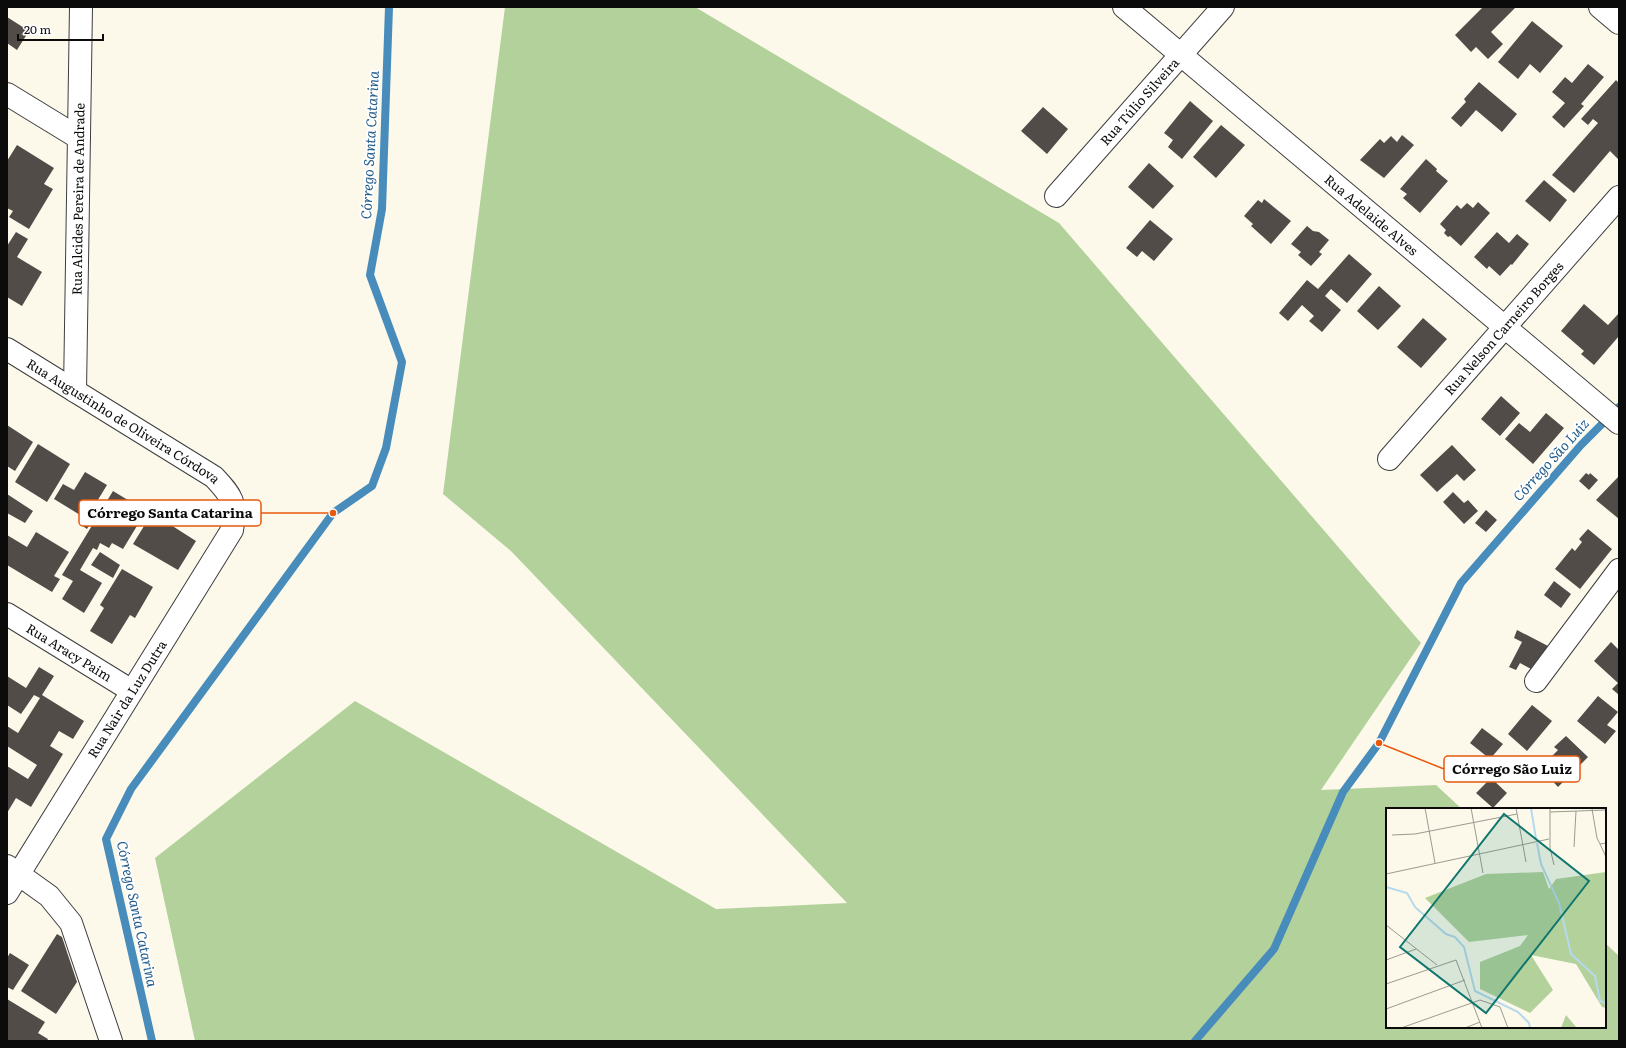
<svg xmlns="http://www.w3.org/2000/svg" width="1626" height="1048" font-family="Literata,serif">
  <rect width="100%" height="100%" fill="#fcf9eb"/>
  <path fill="#b3d19b" d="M505,7H695L1059,223L1421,643L1321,790L1436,785L1462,809H1387V1027H1605V943L1619,956V1041H711L710,1039V1041H195L155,858L355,701L716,909L847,903L511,551L443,494Z"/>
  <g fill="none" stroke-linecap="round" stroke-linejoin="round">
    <path stroke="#478cbb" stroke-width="8" d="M152,1041L106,839L131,789L333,513L372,486L386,448L402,362L370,275L382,209L389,7
      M1195,1041L1274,949L1343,792L1379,743L1461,583L1581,445L1619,407"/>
  </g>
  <path fill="#524c49" d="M1483,7H1516L1491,32L1503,44L1488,59L1476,47L1471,52L1455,35Z
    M7,17L29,31L17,50L7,43Z
    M1532,21L1563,46L1540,73L1530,64L1518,79L1498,62Z
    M1588,64L1604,77L1581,104L1584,106L1564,128L1552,117L1565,103L1552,92L1565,77L1572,83Z
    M1616,80L1619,83V160L1610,151L1574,193L1552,175L1598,123L1593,119L1588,125L1581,119Z
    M1479,82L1517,114L1502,132L1476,110L1461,127L1451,118L1466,102L1464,99Z
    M1190,101L1213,121L1182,159L1168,147L1173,140L1164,133Z
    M1043,107L1068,129L1047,154L1021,131Z
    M1221,125L1245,145L1216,178L1193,157Z
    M1402,135L1414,145L1384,178L1360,160L1380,139L1384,143L1391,136L1397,142Z
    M17,145L54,168L44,184L53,189L29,229L9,217L13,211L7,208V161Z
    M1426,159L1437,169L1436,171L1448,181L1420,213L1403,198L1407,194L1400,189Z
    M1149,163L1174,186L1153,209L1128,187Z
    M1544,180L1567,200L1550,222L1525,201Z
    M1264,199L1291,221L1271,244L1251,226L1253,224L1244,216L1258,200L1262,203Z
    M1478,202L1490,213L1461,246L1450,236L1448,237L1444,233L1446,230L1440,224L1457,205L1461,209L1467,203L1473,208Z
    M1150,220L1173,239L1154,261L1142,251L1137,257L1126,248Z
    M1307,226L1313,231L1319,232L1329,240L1319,252L1322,254L1311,266L1298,255L1301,252L1291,244Z
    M16,232L28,239L17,257L42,272L22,306L7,297V246Z
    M1497,232L1509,243L1517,234L1529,244L1512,265L1511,264L1500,276L1489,266L1487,269L1474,257Z
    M1349,254L1372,274L1347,303L1331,289L1325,296L1341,310L1322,332L1309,321L1314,316L1302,305L1288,321L1279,313L1307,280L1318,289Z
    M1379,286L1401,306L1378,330L1357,311Z
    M1584,304L1608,325L1619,313V336L1594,365L1581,354L1584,351L1561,331Z
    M1423,318L1447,339L1421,368L1397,347Z
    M1501,396L1520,413L1500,436L1481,419Z
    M1546,413L1564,428L1533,464L1505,439L1519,423L1530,432Z
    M7,425L33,442L15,471L7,466Z
    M38,444L70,464L47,502L15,482Z
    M1452,445L1476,470L1464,481L1457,474L1437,492L1420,475Z
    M85,472L107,485L96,503L101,506L87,529L81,525L85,518L54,499L63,484L74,490Z
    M1586,473L1589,475L1590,473L1598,480L1589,490L1579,481Z
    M1619,476V519L1596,500Z
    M113,491L146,511L123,549L112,543L109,548L100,543L97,550L93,548L80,570L102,583L84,613L62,599L73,581L62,575Z
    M1453,492L1464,503L1468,500L1478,511L1464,524L1443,502Z
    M7,494L33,511L25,523L7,513Z
    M1486,510L1497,520L1486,532L1475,523Z
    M152,513L196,541L178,570L133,544Z
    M1588,529L1612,549L1580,589L1555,569L1572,548L1575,551L1582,542L1579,539Z
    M36,532L69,552L54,576L60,579L52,592L7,565V535L27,547Z
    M100,552L120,565L113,578L91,565Z
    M122,569L153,587L135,618L130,615L112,644L90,631L104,608L100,605Z
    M1554,581L1571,594L1561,608L1544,595Z
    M1517,630L1548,646L1535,671L1520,663L1516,670L1509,667L1522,642L1514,638Z
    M1611,642L1619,650V695L1612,689L1618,683L1594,661Z
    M39,667L54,676L42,695L84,721L73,739L59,731L50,746L63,754L31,807L16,798L7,813V766L28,779L37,765L7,746V726L18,733L40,698L34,695L21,714L7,705V676L26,688Z
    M1598,696L1618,712L1607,725L1616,731L1605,744L1577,721Z
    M1532,705L1552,721L1527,751L1508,734Z
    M1482,728L1503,744L1490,759L1470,743Z
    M1566,736L1588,757L1558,787L1543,771L1552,763L1549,759L1558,750L1554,747Z
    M1491,778L1507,793L1493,808L1476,793Z
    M57,934L62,937L77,982L56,1014L21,991Z
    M10,953L29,965L13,990L7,987V958Z
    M7,999L45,1022L38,1033L48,1039L47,1041H7Z"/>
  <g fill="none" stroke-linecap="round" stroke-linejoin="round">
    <g stroke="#3e3e3e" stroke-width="24">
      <g id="minor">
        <path id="s1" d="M1124,7L1619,423"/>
        <path d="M1600,7L1619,23"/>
        <path d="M7,94L79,138"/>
        <path id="s2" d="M1056,196L1223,7"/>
        <path id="s3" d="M7,349L214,477C232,496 237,503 232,530L7,893"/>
        <path id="s4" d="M75,391L81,7"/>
        <path id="s5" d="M1389,459L1619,197"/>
        <path id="s6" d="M7,614L132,691"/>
        <path d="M1536,681L1619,570"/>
        <path d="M7,866L49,896L71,923L111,1041"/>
      </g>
    </g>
    <use href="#minor" stroke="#fff" stroke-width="22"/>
  </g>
  <g text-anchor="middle" stroke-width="4" stroke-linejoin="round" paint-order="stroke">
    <g font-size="13" fill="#0b0b0b" stroke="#fff">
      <text dy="5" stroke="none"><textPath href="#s2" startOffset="126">Rua Túlio Silveira</textPath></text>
      <text dy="5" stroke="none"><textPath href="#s4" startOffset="192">Rua Alcides Pereira de Andrade</textPath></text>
      <text dy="5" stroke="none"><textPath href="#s1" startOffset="323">Rua Adelaide Alves</textPath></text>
      <text dy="5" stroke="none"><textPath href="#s5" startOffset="174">Rua Nelson Carneiro Borges</textPath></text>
      <text dy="5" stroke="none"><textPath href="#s3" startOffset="137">Rua Augustinho de Oliveira Córdova</textPath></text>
      <text dy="5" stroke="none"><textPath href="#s6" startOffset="73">Rua Aracy Paim</textPath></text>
      <text transform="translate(127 699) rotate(-58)" y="5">Rua Nair da Luz Dutra</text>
    </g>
    <g font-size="14" font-style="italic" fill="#255e8c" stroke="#fff">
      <text transform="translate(370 145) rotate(-87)" y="5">Córrego Santa Catarina</text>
      <text transform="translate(1551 460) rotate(-48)" y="5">Córrego São Luiz</text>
      <text transform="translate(137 914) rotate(78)" y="5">Córrego Santa Catarina</text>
    </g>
  </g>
  <g transform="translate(1386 808)">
    <rect width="220" height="220" fill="#fcf9eb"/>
    <path d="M157,64L163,81L170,71L220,64V200L216,199L190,156L145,147L167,182L144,205L94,181V154L134,138L142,127L83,134L39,90L100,66ZM180,207L190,219V220H175Z" fill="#b3d19b"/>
    <path fill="none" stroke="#b6d9ed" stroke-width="2" d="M145,0L150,31M151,35L155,56L173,95L185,146L209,168L214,193L220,195M0,79L21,85L29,99L60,126L69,129L78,139L89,183L132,204L143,215L144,220"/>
    <path fill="none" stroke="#9c9a91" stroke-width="1" d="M39,0L49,55M85,0L97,65M130,0L140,54M164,0V40L168,57M206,1L211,30L214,36L220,35M164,4L220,2M6,27L29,26L131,6M214,36L220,49M188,39L190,3M0,66L163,31M0,117L51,157M0,152L30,141M0,176L70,152L96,220M0,201L79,172M15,220L94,192L114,199L122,220M79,220L94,214"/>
    <path fill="#0f766e" fill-opacity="0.15" stroke="#0f766e" stroke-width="2" d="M118,6L203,73L100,205L14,139Z"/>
    <rect width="220" height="220" fill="none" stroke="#0b0b0b" stroke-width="2"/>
  </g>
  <path fill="none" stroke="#e8590c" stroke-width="1.5" d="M333 513L261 513M1379 743L1444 769"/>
  <g fill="#e8590c" stroke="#fff" stroke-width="1.5">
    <circle cx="333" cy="513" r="4"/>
    <circle cx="1379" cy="743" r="4"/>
  </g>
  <g fill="#fff" stroke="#e8590c" stroke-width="1.5">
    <rect x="79" y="500" width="182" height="26" rx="4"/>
    <rect x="1444" y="756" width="136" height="26" rx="4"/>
  </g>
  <g font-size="14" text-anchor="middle" font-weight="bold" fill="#0b0b0b">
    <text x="170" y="518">Córrego Santa Catarina</text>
    <text x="1512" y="774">Córrego São Luiz</text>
  </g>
  <rect width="1626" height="1048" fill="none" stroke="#0b0b0b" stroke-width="16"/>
  <path d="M18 34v6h85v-6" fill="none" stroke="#0b0b0b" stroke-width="2"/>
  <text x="24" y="34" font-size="12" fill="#0b0b0b" stroke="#ffffff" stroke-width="3" paint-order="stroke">20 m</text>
</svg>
